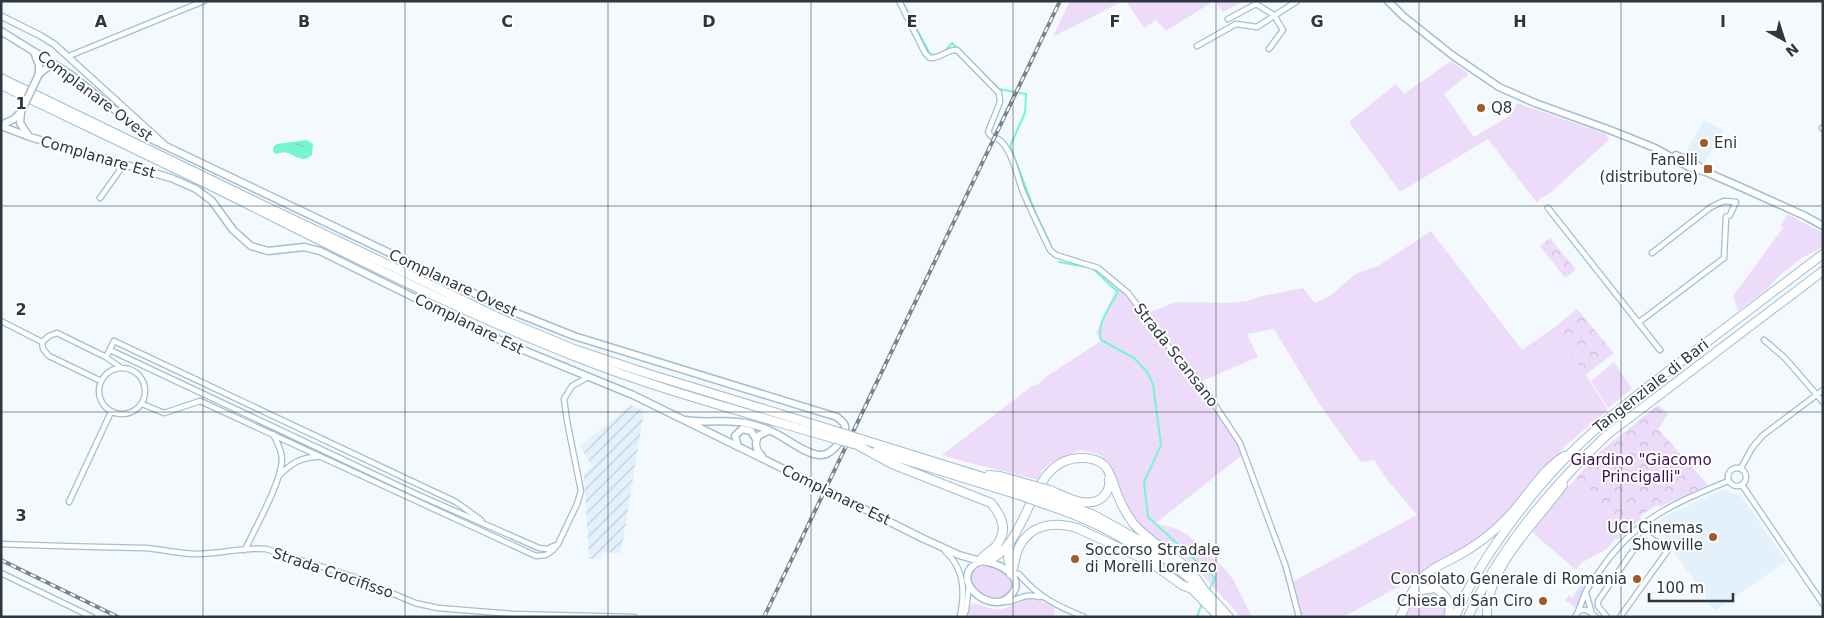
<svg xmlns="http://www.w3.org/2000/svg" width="1824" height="618" font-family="'DejaVu Sans',sans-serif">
  <defs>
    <pattern id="industrial-furrows" width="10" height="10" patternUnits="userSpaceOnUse" patternTransform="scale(1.25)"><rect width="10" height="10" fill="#e3f1fc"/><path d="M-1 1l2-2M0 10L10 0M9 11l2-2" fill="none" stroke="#c3cfd9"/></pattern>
    <pattern id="forest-crowns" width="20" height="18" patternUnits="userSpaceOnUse" patternTransform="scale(1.25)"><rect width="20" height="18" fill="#eddbfa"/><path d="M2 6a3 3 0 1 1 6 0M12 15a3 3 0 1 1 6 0" fill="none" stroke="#cbbdd7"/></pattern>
    <pattern id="water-ripples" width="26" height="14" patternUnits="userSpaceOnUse" patternTransform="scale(1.25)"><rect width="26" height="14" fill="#75f6d0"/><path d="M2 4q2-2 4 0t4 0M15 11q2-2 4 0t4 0" fill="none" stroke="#65d4b4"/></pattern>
  </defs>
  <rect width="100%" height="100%" fill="#f3f9fd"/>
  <path fill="#e3f1fc" d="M1704,120L1724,131L1704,164L1684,155Z
    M1724,489L1732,493L1740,494L1786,561L1715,611L1672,549L1675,544L1666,540L1654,523L1672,513Z"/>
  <path fill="url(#industrial-furrows)" d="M631,405L644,411L621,553L602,552L599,559H589L584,473L592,466L580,446Z"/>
  <path fill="#eddbfa" d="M1070,1H1123L1053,37Z
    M1126,1H1214L1166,31L1156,20L1144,28Z
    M1215,1H1244L1223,12Z
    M1451,61L1469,74L1444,94L1474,137L1511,115L1517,103L1606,134L1609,140L1550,193L1539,199L1537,203L1488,139L1400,192L1349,122L1396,84L1404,94Z
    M1787,214L1823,233V247L1800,259L1778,277L1766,290L1738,311L1733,296L1783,228L1781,225Z
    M1431,231L1522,350L1555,327L1608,410L1566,445L1537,476L1513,505L1481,538L1464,549L1426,569L1413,579L1343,617H1301L1292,582L1417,515L1389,482L1374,460L1361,462L1320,405L1274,329L1247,334L1258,357L1202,381L1148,313L1176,302L1230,303L1247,301L1262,296L1303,288L1315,303L1330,296L1355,274L1378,266Z
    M1117,287L1141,312L1239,444L1242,455L1156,523L1177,529L1189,536L1226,570L1234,581L1252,617H1241L1199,571L1185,558L1148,533L1139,523L1124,503L1115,474L1109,462L1098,454L1081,450L1063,457L1051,463L1042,470L1038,480C1006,471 974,465 942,455L1032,386L1037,385L1047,376L1101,341L1096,333Z
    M1614,362L1632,389L1608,408L1591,381Z
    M1576,478L1629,529L1620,538L1615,539L1607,549L1581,563L1576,570L1534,534L1532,528Z
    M985,565C997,567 1008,573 1012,585C1007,609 968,594 971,572L976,567Z
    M1583,581L1586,583L1576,608L1565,600L1569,595L1572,598Z
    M1432,591C1444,597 1448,603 1445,617H1405C1412,603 1417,594 1432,591Z
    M1026,597L1034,598L1055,608L1054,617H966L970,606L974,603C986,606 995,613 1008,607C1015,605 1020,600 1026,597Z"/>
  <path fill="url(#forest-crowns)" d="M1550,238L1576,270L1565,278L1540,246Z
    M1577,309L1614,353L1585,375L1555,327Z
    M1658,405L1668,414L1658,429L1708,485L1659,507L1657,505L1640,516L1641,519L1629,529L1576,478L1597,454Z"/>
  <path fill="url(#water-ripples)" d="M307,140L313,144L312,155C303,163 298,157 288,153C284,151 279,153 275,154L273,151L274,146L277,144Z"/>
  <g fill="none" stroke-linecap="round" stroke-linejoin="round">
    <path stroke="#75f6d0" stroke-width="2" d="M902,1L930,54L937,55
      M944,52L952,43L958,49
      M967,57L999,89L1026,94L1025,113L1010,146L1036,214L1051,245
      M1059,262L1092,268L1118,292C1110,307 1096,324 1101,340L1134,358L1147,372L1153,384L1161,445L1144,482L1148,517L1215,578L1208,592
      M1197,617L1202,603"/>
    <g stroke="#a2bed3" stroke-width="7">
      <path id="minor" d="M899,1L925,53L930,58C940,59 947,49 957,50L999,93L1000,102L988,132L991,136
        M1228,19L1256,4L1274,15L1283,30L1269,49
        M1197,46L1236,24L1257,27L1297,1
        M69,56L204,1
        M1822,128L1823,129
        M998,139C1012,148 1017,177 1023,192C1031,211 1041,231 1050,250L1056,255L1098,268L1128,293L1169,347L1201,384L1240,443L1286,567L1299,617
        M100,198L120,170L116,163
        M1548,208L1660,350
        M1,321L42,342L43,349L49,356L101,381
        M1638,323L1724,258L1726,217L1730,215L1736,202L1724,201L1711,207L1652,253
        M1764,340L1785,358L1823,402
        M42,342L49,336L57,333L106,357L121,368
        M110,350L416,494L539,548L547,549L556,545
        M106,357L114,341L456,502L481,520
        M99 391a23 23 0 1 1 46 0a23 23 0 1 1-46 0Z
        M142,404L164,413L200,401L536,556L546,555L553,550L558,544L577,504L581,491L567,421L564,399L572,386L588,377
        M1728 477a9 9 0 1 1 18 0a9 9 0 1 1-18 0Z
        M1741,468L1752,448L1762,436L1823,390
        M279,476C290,464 301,457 317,457
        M1742,485L1823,604
        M69,502L111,412
        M1,544C49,546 96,547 144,548C162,549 179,554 197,554C220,554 244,547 266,549L354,577L415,603L438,608L513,614L634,617
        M245,550C255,528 281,483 282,460C282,450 277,442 273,434
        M945,551C965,569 965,592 960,617
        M1,573L92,617
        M1011,574H1019C1039,598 1056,605 1084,617
        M1586,593L1592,614L1596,617
        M1002,602C1018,603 1020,592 1040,597
        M1578,612C1581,605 1583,598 1586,591C1591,582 1598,574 1604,565C1638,518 1675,503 1728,481
        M963,617L966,610L969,585
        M1575,617C1578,609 1586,608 1591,613
        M1607,617L1598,606V601L1639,542L1648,532L1644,523
        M1620,617L1668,550L1646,535"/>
    </g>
    <g stroke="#a2bed3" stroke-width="8">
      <path id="tertiary" d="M1,16L41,36L54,44L164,144"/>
    </g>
    <g stroke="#a2bed3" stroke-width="9">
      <path id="secondary" d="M1388,1L1403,16L1452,55L1499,87L1535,103L1610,130L1655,148L1689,167L1706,172L1743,188L1805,216L1823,226
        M1,31L70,74L151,139L509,310L574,336L837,417C840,420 844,422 845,426C847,437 831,456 820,455C807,455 787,439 775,433C768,429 758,426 750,424C729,418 707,424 685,420
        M34,52L39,65V74
        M39,74L49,66L56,65
        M21,112L20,123L28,135
        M1,125L14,119L20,113
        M1,126L30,137L171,178L196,189L212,201L233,230L251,246L268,251L304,247L320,251L504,342L633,395L802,478
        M1676,155L1694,163L1701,168
        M738,446L735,436L742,429L751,431L756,439
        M762,456C756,450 754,444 758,436L768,431
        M922,538L959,555L980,561
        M980,561C997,561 1031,578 1008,598C989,614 946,578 980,561Z"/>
    </g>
    <g stroke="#a2bed3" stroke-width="10">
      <path id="trunk" d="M1,78L261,204L504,320L574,349L646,373L839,432
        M1,85C70,118 138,151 207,184C328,244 448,307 574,356C659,390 748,413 835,439
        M861,439L1025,490
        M859,446L892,464L991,503C1003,517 1009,533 994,548C989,552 983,555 980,561
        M876,451L1022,496
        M989,475L1000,476L1028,484
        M1050,490C1066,497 1088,510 1103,497C1108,492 1110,486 1109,479
        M1048,497L1094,515L1148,545L1205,591L1229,617
        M1044,504C1085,517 1123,536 1157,561
        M1010,544L1008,558L1011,572
        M987,561C1032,544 1027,456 1083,458C1090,458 1098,460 1104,465C1112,473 1114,487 1118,496C1122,506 1127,515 1133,523C1148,541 1169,551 1186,567C1194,574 1199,583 1205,591
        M1011,574C1015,565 1015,556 1019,547C1031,524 1054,521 1077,528L1150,562L1182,585L1192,589
        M1190,587L1219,617
        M1411,600L1421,590L1435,588C1446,595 1453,604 1448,617
        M1400,617C1407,604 1411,591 1420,580C1433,566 1450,561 1466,551C1479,543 1491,534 1502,523C1525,502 1538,473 1564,456
        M1455,617C1483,551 1546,471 1601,425C1632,398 1666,373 1699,348C1740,317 1782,285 1823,254
        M1468,617C1501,546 1552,487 1608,434L1823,271
        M1487,617C1486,567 1536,523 1563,485"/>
    </g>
    <use href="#minor" stroke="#fff" stroke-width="4.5"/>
    <use href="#tertiary" stroke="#fff" stroke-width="5.5"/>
    <use href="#secondary" stroke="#fff" stroke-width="6"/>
    <use href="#trunk" stroke="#fff" stroke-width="8"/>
    <g stroke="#7b848b" stroke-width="4">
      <path id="rail" d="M1,560L118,617
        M764,617L1060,1"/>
    </g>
    <use href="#rail" stroke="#fff" stroke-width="2" stroke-dasharray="5.5" stroke-linecap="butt"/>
    <g stroke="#a2bed3" stroke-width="9" stroke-linecap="butt">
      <path id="secondary-bridge" d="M21,112L39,74
        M802,478L922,538"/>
    </g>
    <g stroke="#a2bed3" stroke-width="10" stroke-linecap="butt">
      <path id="trunk-bridge" d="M839,432L861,439
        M835,439L857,445
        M1028,484L1050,490
        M1025,490L1048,497
        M1022,496L1044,504"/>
    </g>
    <use href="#secondary-bridge" stroke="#fff" stroke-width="6"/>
    <use href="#trunk-bridge" stroke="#fff" stroke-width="8"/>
  </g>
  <path fill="none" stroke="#2c373f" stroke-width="1" stroke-opacity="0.55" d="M203,1V617M405,1V617M608,1V617M811,1V617M1013,1V617M1216,1V617M1419,1V617M1621,1V617M1,206H1823M1,412H1823"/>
  <g fill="#9f5c2a" stroke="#fff" stroke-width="2">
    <circle cx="1481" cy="108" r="5"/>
    <circle cx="1704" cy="143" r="5"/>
    <rect x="1703" y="164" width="10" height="10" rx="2.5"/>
    <circle cx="1713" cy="537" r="5"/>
    <circle cx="1075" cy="559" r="5"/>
    <circle cx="1637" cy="579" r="5"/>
    <circle cx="1543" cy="601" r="5"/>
  </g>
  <g text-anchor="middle" stroke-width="4" stroke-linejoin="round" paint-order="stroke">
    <g font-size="15" fill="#2c373f" stroke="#fff">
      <text transform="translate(95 96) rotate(37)" y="5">Complanare Ovest</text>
      <text transform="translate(98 157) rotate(16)" y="5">Complanare Est</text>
      <text transform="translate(453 283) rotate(25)" y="5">Complanare Ovest</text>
      <text transform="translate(469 324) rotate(26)" y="5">Complanare Est</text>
      <text transform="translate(1176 355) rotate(52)" y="5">Strada Scansano</text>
      <text transform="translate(1651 386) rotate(-38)" y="5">Tangenziale di Bari</text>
      <text transform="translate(836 495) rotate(26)" y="5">Complanare Est</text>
      <text transform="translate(333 573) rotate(19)" y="5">Strada Crocifisso</text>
    </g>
    <g font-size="15" fill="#2c373f" stroke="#fff" text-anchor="end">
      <text x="1491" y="113" text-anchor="start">Q8</text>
      <text x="1714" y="148" text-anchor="start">Eni</text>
      <text x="1698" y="165">Fanelli<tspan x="1698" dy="17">(distributore)</tspan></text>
      <text x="1703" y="533">UCI Cinemas<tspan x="1703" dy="17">Showville</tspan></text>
      <text x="1085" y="555" text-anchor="start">Soccorso Stradale<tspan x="1085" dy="17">di Morelli Lorenzo</tspan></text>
      <text x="1627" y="584">Consolato Generale di Romania</text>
      <text x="1533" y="606">Chiesa di San Ciro</text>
    </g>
    <g font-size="15" fill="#3e0d58" stroke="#fff">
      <text x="1641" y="465">Giardino "Giacomo<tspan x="1641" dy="17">Princigalli"</tspan></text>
    </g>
  </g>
  <g font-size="16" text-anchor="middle" font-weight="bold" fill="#2c373f" stroke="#fff" stroke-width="4" stroke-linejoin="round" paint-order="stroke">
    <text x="101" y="27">A</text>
    <text x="304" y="27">B</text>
    <text x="507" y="27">C</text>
    <text x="709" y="27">D</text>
    <text x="912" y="27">E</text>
    <text x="1115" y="27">F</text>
    <text x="1317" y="27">G</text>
    <text x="1520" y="27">H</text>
    <text x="1723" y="27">I</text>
    <text x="21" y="109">1</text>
    <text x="21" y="315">2</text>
    <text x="21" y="521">3</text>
  </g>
  <rect width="1824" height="618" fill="none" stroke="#2c373f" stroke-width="5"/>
  <g transform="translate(1784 40) rotate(141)" stroke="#ffffff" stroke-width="4" paint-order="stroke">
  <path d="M0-4L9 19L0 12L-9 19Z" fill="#2c373f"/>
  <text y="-8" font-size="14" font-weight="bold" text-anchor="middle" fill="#2c373f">N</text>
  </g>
  <path d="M1649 593v8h84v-8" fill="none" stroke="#2c373f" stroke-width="2.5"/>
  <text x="1656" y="593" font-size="15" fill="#2c373f" stroke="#ffffff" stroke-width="4" paint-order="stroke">100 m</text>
</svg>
